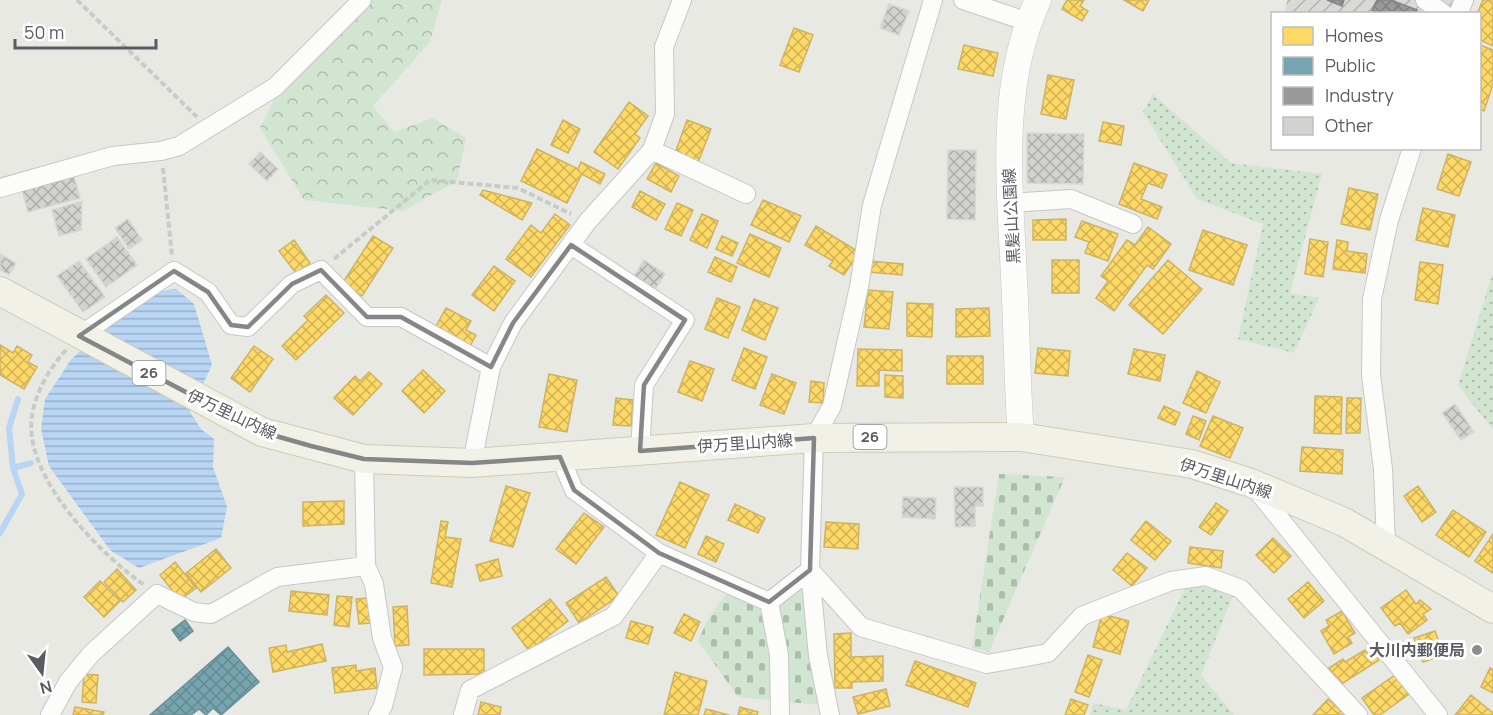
<svg xmlns="http://www.w3.org/2000/svg" width="1493" height="715" font-family="Manrope,'Noto Sans JP',sans-serif">
  <defs>
    <pattern id="industrial-furrows" width="10" height="10" patternUnits="userSpaceOnUse" patternTransform="scale(1.5)"><rect width="10" height="10" fill="#dad9d5"/><path d="M-1 1l2-2M0 10L10 0M9 11l2-2" fill="none" stroke="#b4b3b0"/></pattern>
    <pattern id="grass-dots" width="8" height="8" patternUnits="userSpaceOnUse" patternTransform="scale(1.5)"><rect width="8" height="8" fill="#d1e5d1"/><path d="M2 2h.1M6 6h.1" fill="none" stroke="#adbdad" stroke-width="1.8" stroke-linecap="round"/></pattern>
    <pattern id="forest-crowns" width="20" height="18" patternUnits="userSpaceOnUse" patternTransform="scale(1.5)"><rect width="20" height="18" fill="#d1e5d1"/><path d="M2 6a3 3 0 1 1 6 0M12 15a3 3 0 1 1 6 0" fill="none" stroke="#adbdad"/></pattern>
    <pattern id="cemetery-stones" width="16" height="16" patternUnits="userSpaceOnUse" patternTransform="scale(1.5)"><rect width="16" height="16" fill="#d1e5d1"/><path d="M2 7V4a2 2 0 0 1 4 0v3zM10 15v-3a2 2 0 0 1 4 0v3z" fill="#adbdad"/></pattern>
    <pattern id="water-rules" width="6" height="5" patternUnits="userSpaceOnUse" patternTransform="scale(1.5)"><rect width="6" height="5" fill="#b8d5f3"/><path d="M0 2.5h6" fill="none" stroke="#99b0c8"/></pattern>
    <pattern id="homes-cross-hatch" width="8" height="8" patternUnits="userSpaceOnUse" patternTransform="scale(1.5)"><rect width="8" height="8" fill="#ffd966"/><path d="M0 0l8 8M0 8l8-8" fill="none" stroke="#d1b357"/></pattern>
    <pattern id="public-cross-hatch" width="8" height="8" patternUnits="userSpaceOnUse" patternTransform="scale(1.5)"><rect width="8" height="8" fill="#76a5af"/><path d="M0 0l8 8M0 8l8-8" fill="none" stroke="#648a92"/></pattern>
    <pattern id="industry-cross-hatch" width="8" height="8" patternUnits="userSpaceOnUse" patternTransform="scale(1.5)"><rect width="8" height="8" fill="#999"/><path d="M0 0l8 8M0 8l8-8" fill="none" stroke="#808080"/></pattern>
    <pattern id="building-cross-hatch" width="8" height="8" patternUnits="userSpaceOnUse" patternTransform="scale(1.5)"><rect width="8" height="8" fill="#d2d2cf"/><path d="M0 0l8 8M0 8l8-8" fill="none" stroke="#adaeab"/></pattern>
  </defs>
  <rect width="100%" height="100%" fill="#e9e9e4"/>
  <path fill="url(#industrial-furrows)" d="M1287,0H1454L1449,13L1285,14Z"/>
  <path fill="url(#grass-dots)" d="M1153,94L1231,163L1322,174L1290,293L1319,298L1294,353L1238,339L1263,224L1197,199L1143,112Z
    M1492,275H1493V430L1458,385Z
    M1188,582L1235,591L1201,675L1234,715H1090L1093,703L1126,710Z"/>
  <path fill="url(#forest-crowns)" d="M370,0H442L430,42L373,106L394,132L433,118L466,138L457,181L403,211L304,200L260,128L276,95Z"/>
  <path fill="url(#cemetery-stones)" d="M999,474L1065,477L989,652L972,648Z
    M802,589L819,705L738,697L698,641L708,619L729,590L763,606Z"/>
  <path fill="url(#water-rules)" d="M176,289L194,304L212,365L190,412L201,429L214,439L213,467L227,507L221,538L139,568L110,550L49,466L41,429L45,399L70,361L104,327L159,291Z"/>
  <path fill="url(#homes-cross-hatch)" stroke="#cdb464" stroke-width="1.5" d="M1067,0H1084L1080,6L1088,11L1082,21L1062,9Z
    M1124,0H1149L1143,11Z
    M1483,0H1493V46L1480,40V14H1477Z
    M794,28L813,35L799,72L780,65Z
    M964,45L998,53L993,76L958,69Z
    M1480,45L1493,50V84L1484,111L1480,109Z
    M1048,75L1074,80L1066,119L1041,114Z
    M629,102L648,116L635,134L640,138L618,169L594,152Z
    M563,120L580,129L568,153L551,145Z
    M687,120L711,129L697,165L674,156Z
    M1103,122L1124,126L1121,145L1099,141Z
    M537,149L578,169L581,162L605,174L600,184L582,174L567,203L521,181Z
    M1448,154L1471,162L1459,196L1437,189Z
    M656,163L679,176L671,192L647,179Z
    M1134,163L1167,175L1162,188L1148,183L1141,199L1162,207L1157,219L1119,204Z
    M1349,188L1378,194L1370,230L1341,224Z
    M483,190L532,203L522,220L480,195Z
    M640,191L665,204L656,220L632,207Z
    M763,200L801,216L789,242L751,225Z
    M677,203L693,210L681,236L665,229Z
    M1423,208L1455,215L1448,247L1416,240Z
    M555,214L570,225L531,277L506,259L531,225L541,233Z
    M702,214L718,221L707,248L690,240Z
    M1066,219V240H1033V220Z
    M1082,221L1118,234L1108,261L1085,253L1089,242L1075,237Z
    M816,226L859,252L844,275L829,266L833,261L805,245Z
    M1148,227L1171,244L1153,269L1147,265L1114,311L1096,298L1108,281L1101,276L1127,240L1135,245Z
    M1203,230L1247,245L1233,285L1189,270Z
    M750,234L781,248L769,277L737,263Z
    M373,236L393,248L362,296L342,284Z
    M722,236L738,243L732,256L716,249Z
    M1310,239L1328,242L1323,277L1305,274Z
    M294,240L310,263L296,273L279,251Z
    M1337,240L1348,242L1347,251L1367,254L1365,273L1333,269Z
    M715,257L737,267L731,282L708,272Z
    M1052,260H1079V293H1052Z
    M1168,260L1202,289L1163,334L1129,305Z
    M869,261L903,264L902,275L868,272Z
    M1420,262L1443,265L1438,304L1415,300Z
    M494,266L515,281L494,311L472,295Z
    M868,290L893,292L889,329L864,327Z
    M326,295L344,313L296,360L282,346L308,320L304,316Z
    M717,298L740,307L728,338L705,329Z
    M754,299L778,308L765,340L742,330Z
    M907,303L933,304L932,337L907,336Z
    M446,308L471,321L466,330L476,335L469,348L434,330Z
    M989,308L990,336L956,337V309Z
    M0,345L13,353L17,346L32,355L28,362L37,367L24,389L0,375Z
    M254,346L273,359L250,392L231,378Z
    M744,348L767,357L755,389L732,380Z
    M1038,348L1070,351L1068,376L1035,373Z
    M858,349L902,350V371L879,370V386H857Z
    M1134,349L1165,355L1160,381L1128,374Z
    M947,356H983V384H947Z
    M690,361L714,369L702,401L678,392Z
    M423,370L445,391L424,413L402,391Z
    M1197,371L1220,382L1206,413L1183,403Z
    M369,372L382,384L353,415L334,398L355,376L360,381Z
    M549,374L577,380L567,432L539,427Z
    M772,374L796,383L784,414L760,405Z
    M885,375L903,376V398L885,397Z
    M811,381L824,383L823,403L809,402Z
    M1315,396L1342,397L1341,434L1314,433Z
    M616,398L633,400L631,426L613,425Z
    M1347,398H1361L1360,433H1346Z
    M1164,406L1180,413L1175,425L1158,418Z
    M1193,416L1206,421L1199,440L1186,434Z
    M1213,416L1243,428L1230,458L1200,446Z
    M1302,447L1343,450L1342,474L1300,471Z
    M680,482L709,495L685,548L656,535Z
    M506,486L530,493L513,547L490,541Z
    M1418,486L1436,512L1422,522L1404,496Z
    M344,501V524L303,526V502Z
    M1216,503L1228,511L1211,535L1199,527Z
    M735,504L765,518L758,533L728,520Z
    M1453,510L1486,532L1469,557L1436,535Z
    M584,513L604,527L576,564L556,549Z
    M441,521L448,522L445,537L461,539L452,587L431,583Z
    M1146,521L1171,541L1155,560L1131,540Z
    M826,522L859,524L858,549L824,547Z
    M1493,534V573L1475,561Z
    M706,536L724,544L716,562L698,554Z
    M1273,538L1291,556L1274,573L1256,555Z
    M1190,547L1223,551L1221,568L1188,563Z
    M216,549L231,568L201,592L186,573Z
    M1127,553L1147,568L1132,586L1113,570Z
    M498,559L502,576L480,581L476,565Z
    M175,562L196,588L180,600L160,575Z
    M117,569L136,590L123,602L104,582Z
    M606,577L619,596L579,623L566,603Z
    M100,581L120,601L104,617L84,597Z
    M1308,582L1324,601L1304,618L1288,599Z
    M1406,590L1416,604L1420,600L1431,609L1423,614L1427,620L1408,634L1400,623L1395,626L1381,608Z
    M291,591L329,595L327,615L289,611Z
    M337,596L352,597L349,627L334,625Z
    M367,598L370,623L359,624L356,599Z
    M550,599L568,621L529,651L512,628Z
    M407,606L409,645L395,646L393,607Z
    M1342,611L1355,633L1348,637L1352,643L1334,654L1321,631L1329,626L1326,620Z
    M684,614L700,622L691,641L674,633Z
    M1102,614L1129,621L1120,654L1093,647Z
    M631,621L653,627L648,644L626,638Z
    M1435,631L1444,655L1423,662L1414,638Z
    M851,633V657L883,656V681L852,682V688H835L834,634Z
    M322,644L326,661L273,672L269,648L286,645L287,652Z
    M424,649H484V674L424,675Z
    M1365,650L1370,657L1375,654L1379,660L1340,685L1329,668L1343,659L1345,662Z
    M1088,655L1102,660L1089,697L1075,692Z
    M915,661L976,683L968,707L906,685Z
    M356,665V671L375,668L377,688L335,693L332,668Z
    M1490,668L1493,669V693L1481,687Z
    M675,672L707,681L698,715H664Z
    M84,674L98,675L96,703L82,702Z
    M1395,675L1409,694L1380,715H1374L1362,698Z
    M886,689L890,706L858,714L853,697Z
    M1471,695L1493,713V715H1455Z
    M1071,699L1088,705L1084,715H1065Z
    M1328,699L1346,715H1313Z
    M481,702L501,707L500,715H478Z
    M75,707L104,712L103,715H73Z
    M740,707L758,712L757,715H738Z
    M706,709L729,715H704Z"/>
  <path fill="url(#public-cross-hatch)" stroke="#6d8f98" stroke-width="1.5" d="M185,620L193,631L180,641L172,630Z
    M228,647L259,682L221,715L213,708L206,715L199,709L191,715H150Z"/>
  <path fill="url(#industry-cross-hatch)" stroke="#868788" stroke-width="1.5" d="M1327,0H1344L1342,6Z
    M1377,0H1391L1417,10L1416,14H1380L1372,10Z"/>
  <g fill="none" stroke-linecap="round" stroke-linejoin="round">
    <path stroke="#b8d5f3" stroke-width="6" d="M13,468L31,463
      M0,533L22,494L13,468L9,428L18,399"/>
  </g>
  <path fill="url(#building-cross-hatch)" stroke="#d8d7d3" stroke-width="1.5" d="M889,4L909,11L899,35L880,28Z
    M1027,133L1084,134L1083,184L1027,183Z
    M948,150H976L975,220L947,219Z
    M260,152L278,169L267,181L249,164Z
    M74,176L80,198L28,212L22,190Z
    M82,201L81,230L59,236L52,210Z
    M128,219L142,240L129,249L115,228Z
    M117,237L137,265L106,287L86,259Z
    M0,254L16,263L9,275L0,270Z
    M644,260L665,274L647,302L626,288Z
    M79,261L105,297L83,312L57,276Z
    M1455,404L1474,432L1461,440L1442,413Z
    M954,487H983V506H975V526L955,527Z
    M903,497L936,498L935,519L902,517Z"/>
  <g fill="none" stroke-linecap="round" stroke-linejoin="round">
    <g stroke="#c6c7c6" stroke-width="20">
      <path id="street" d="M963,0L1028,22
        M1425,0L1444,14
        M1458,14L1464,0
        M652,150L746,194
        M0,188L113,156L161,151L179,146L275,87L362,0
        M1010,203L1071,199L1133,224
        M571,245L685,320L644,385L640,451
        M79,336L174,271L208,292L231,325L248,327L292,284L321,270L367,317H401L491,367
        M560,457L574,490L659,553L769,602
        M472,463L491,367L513,323L588,221L652,150L665,114L664,47L682,0
        M1255,488L1438,715
        M1386,545L1383,469L1371,375L1372,299L1389,220L1412,148
        M366,566L374,584L382,638L393,667L383,706L378,715
        M810,570L861,627L987,664L1048,653L1082,616L1171,581L1206,576L1241,589L1358,715
        M50,715L68,682L91,654L157,594L194,612L211,614L277,577L366,566L364,459
        M463,715L470,690L614,616L659,553
        M780,715L779,655L769,602L810,570
        M830,715L818,656L810,570L814,438L832,406L859,287L872,205L933,0"/>
    </g>
    <g stroke="#c7c7c7" stroke-width="27">
      <path id="secondary" d="M1021,437C1017,384 1017,331 1014,278C1010,185 998,87 1038,0"/>
    </g>
    <g stroke="#d0cbb2" stroke-width="30">
      <path id="primary" d="M0,291L262,432L364,459L472,463L814,438L1021,437L1192,464L1251,483L1344,522L1493,609"/>
    </g>
    <path stroke="#c7cbc9" stroke-width="4" stroke-dasharray="6 3" stroke-linecap="butt" d="M77,0L197,117
      M163,168L172,256
      M334,259L430,180L518,188L571,214
      M66,350C46,372 27,406 32,437C39,491 102,555 144,585"/>
    <use href="#street" stroke="#fcfcfb" stroke-width="18"/>
    <use href="#secondary" stroke="#fcfcfb" stroke-width="26"/>
    <use href="#primary" stroke="#f1f1e7" stroke-width="28"/>
  </g>
  <path fill="none" stroke="#848688" stroke-width="4.5" stroke-linejoin="round" d="M571,245L685,320L644,385L640,451L814,438L810,570L769,602L659,553L574,490L560,457L472,463L364,459L311,446L262,432L79,336L174,271L208,292L231,325L248,327L292,284L321,270L367,317H401L491,367L513,323Z"/>
  <circle fill="#8b8d8f" stroke="#fff" stroke-width="2" cx="1477" cy="650" r="6"/>
  <g text-anchor="middle" stroke-width="6" stroke-linejoin="round" paint-order="stroke">
    <g fill="#fff" stroke="#8b8d90" stroke-width="1.5">
      <rect x="132.5" y="361" width="33" height="24" rx="4.5"/>
      <rect x="853.5" y="425" width="33" height="24" rx="4.5"/>
    </g>
    <g font-size="15" font-weight="bold" fill="#595c61">
      <text x="149" y="378">26</text>
      <text x="870" y="442">26</text>
    </g>
    <g font-size="16" fill="#595c61" stroke="#fff">
      <text transform="translate(1011 216) rotate(-93)" y="6">黒髪山公園線</text>
      <text transform="translate(232 414) rotate(25)" y="6">伊万里山内線</text>
      <text transform="translate(745 443) rotate(-4)" y="6">伊万里山内線</text>
      <text transform="translate(1226 478) rotate(18)" y="6">伊万里山内線</text>
    </g>
    <g font-size="16" font-weight="bold" fill="#595c61" stroke="#fff" text-anchor="end">
      <text x="1465" y="656">大川内郵便局</text>
    </g>
  </g>
  <rect x="1271" y="12" width="210" height="138" fill="#ffffff" stroke="#bdbec0" stroke-width="1.5"/>
  <rect x="1283" y="27" width="30" height="18" fill="#ffd966" stroke="#bdbec0" stroke-width="1.5"/>
  <text x="1325" y="42" font-size="18" fill="#595c61">Homes</text>
  <rect x="1283" y="57" width="30" height="18" fill="#76a5af" stroke="#bdbec0" stroke-width="1.5"/>
  <text x="1325" y="72" font-size="18" fill="#595c61">Public</text>
  <rect x="1283" y="87" width="30" height="18" fill="#999999" stroke="#bdbec0" stroke-width="1.5"/>
  <text x="1325" y="102" font-size="18" fill="#595c61">Industry</text>
  <rect x="1283" y="117" width="30" height="18" fill="#d2d2cf" stroke="#bdbec0" stroke-width="1.5"/>
  <text x="1325" y="132" font-size="18" fill="#595c61">Other</text>
  <g transform="translate(42 673) rotate(165)" stroke="#ffffff" stroke-width="4.5" paint-order="stroke">
  <path d="M0-4.5L10 22L0 15L-10 22Z" fill="#595c61"/>
  <text y="-9" font-size="16" font-weight="bold" text-anchor="middle" fill="#595c61">N</text>
  </g>
  <path d="M15 39v9h141v-9" fill="none" stroke="#595c61" stroke-width="3"/>
  <text x="24" y="39" font-size="18" fill="#595c61" stroke="#ffffff" stroke-width="4.5" paint-order="stroke">50 m</text>
</svg>
